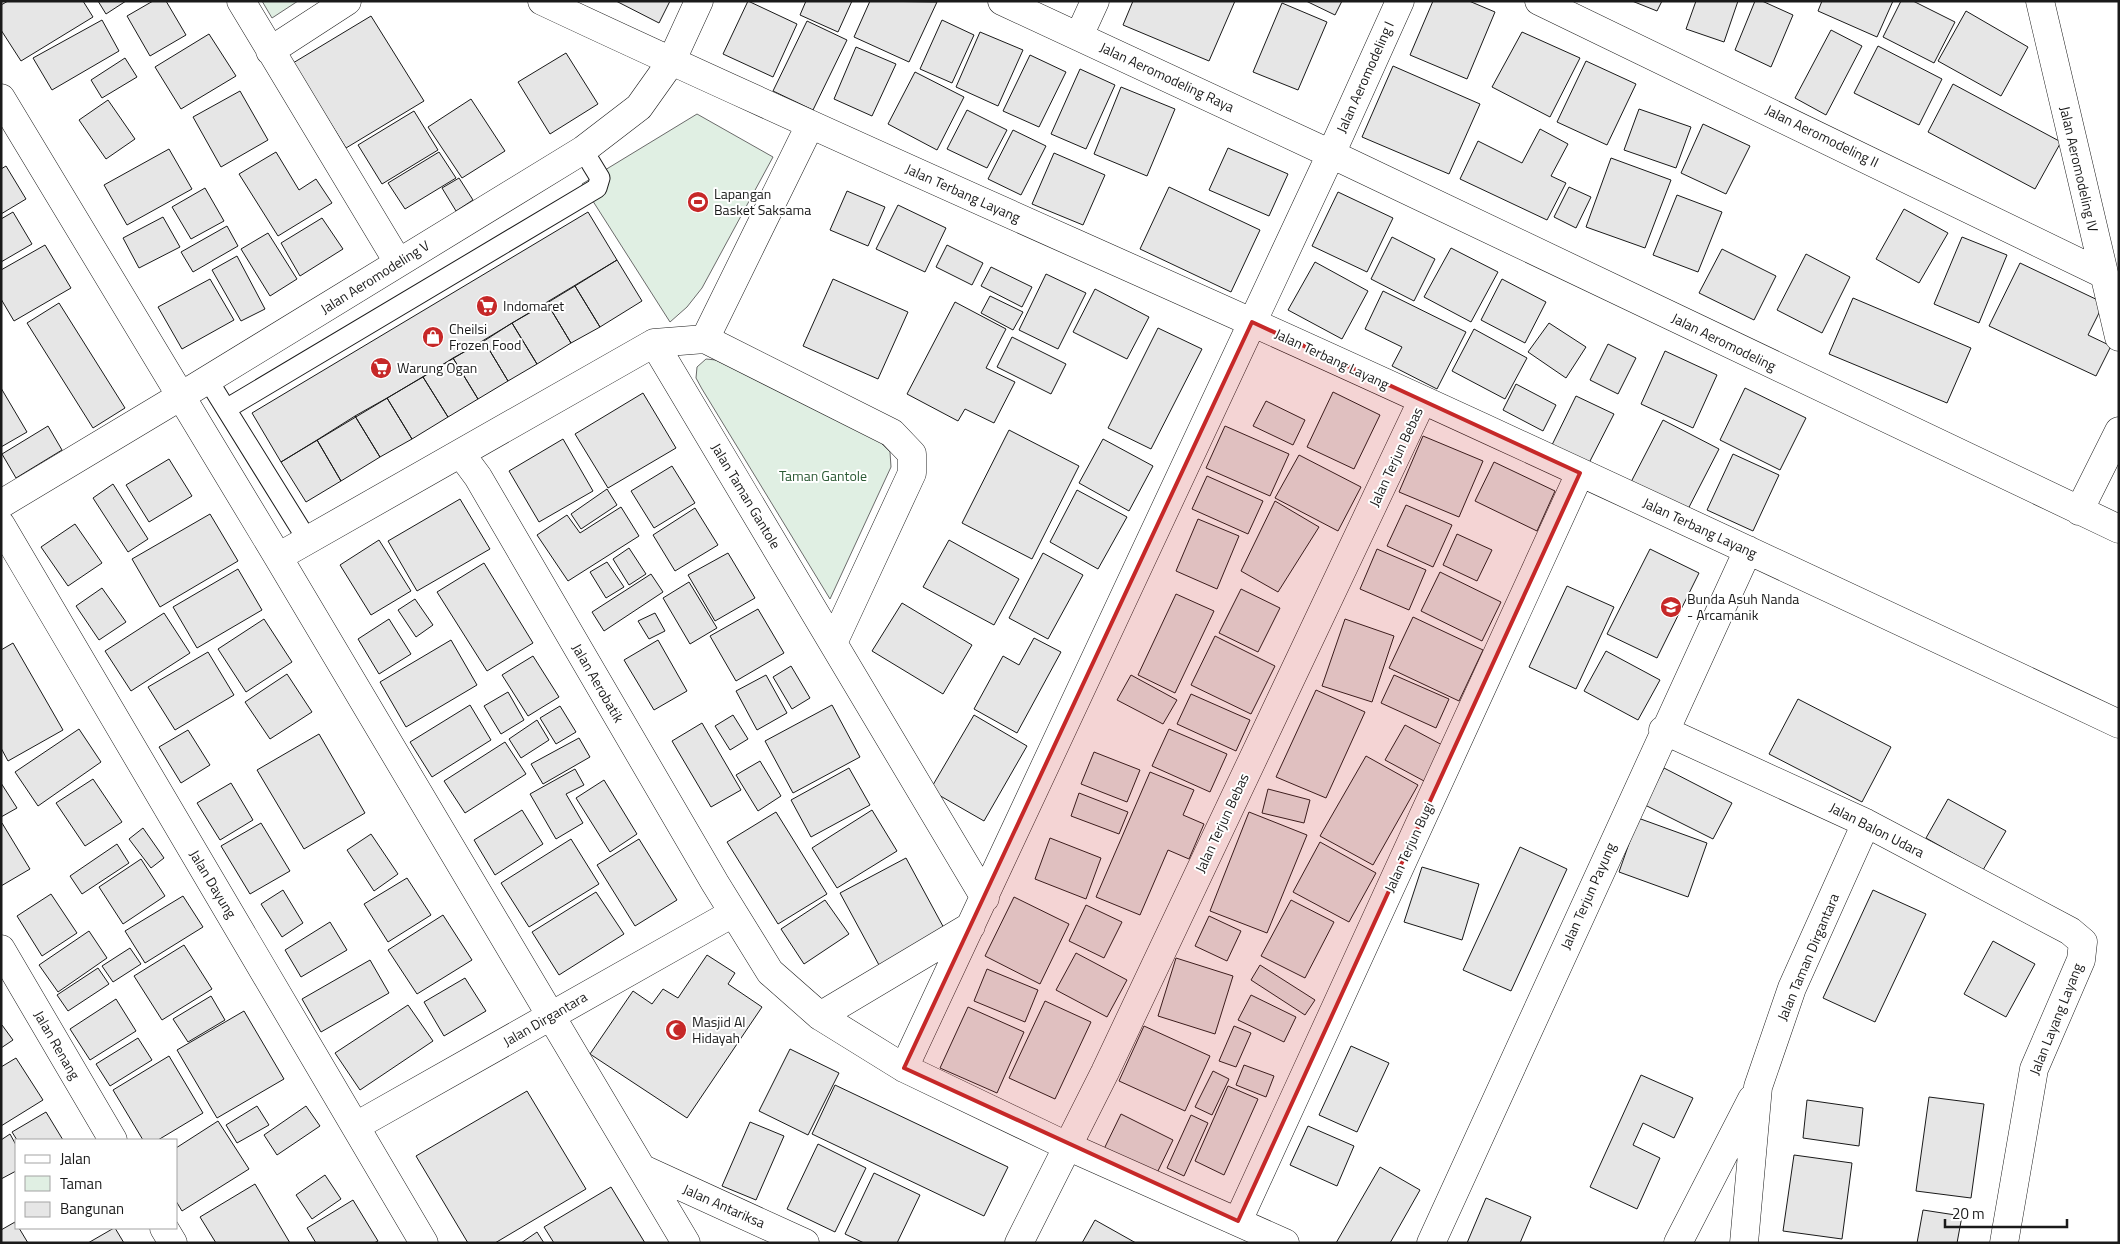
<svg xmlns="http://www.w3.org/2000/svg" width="2120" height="1244" font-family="'Titillium Web',sans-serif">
  <rect width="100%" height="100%" fill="#fff"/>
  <path fill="#e0efe3" stroke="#6a6a6a" d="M262,1H298L272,18Z
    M697,114L773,157L702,288L687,307L670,322L582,184Z
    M706,359L716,360L875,437L890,452L891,467L830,599L702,389L696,378L697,367Z"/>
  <path fill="#e6e6e6" stroke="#1a1a1a" d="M8,1H83L93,17L21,61L1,30V5Z
    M98,1H126L106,14Z
    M153,1H166L186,35L150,56L127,16Z
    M616,1H670L659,23Z
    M748,1L797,24L773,77L723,54Z
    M806,1H852L838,32L800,15Z
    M870,1L937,2L909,62L854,37Z
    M1133,1H1235L1209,61L1123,25Z
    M1306,1H1342L1335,15Z
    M1433,1H1469L1495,12L1467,79L1410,55Z
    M1632,1H1662L1657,11Z
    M1696,1H1738L1724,42L1686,29Z
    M1755,1H1762L1793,15L1771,67L1735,50Z
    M1822,1H1893L1877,37L1818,11Z
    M1901,1H1913L1955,22L1934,63L1883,37Z
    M1282,3L1327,22L1298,90L1253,72Z
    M1966,11L2028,47L2001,96L1938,61Z
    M371,16L424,101L346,148L293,63Z
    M102,20L119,51L52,90L33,58Z
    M942,20L974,35L952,83L920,69Z
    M807,21L847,40L813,110L773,91Z
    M1831,30L1862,46L1826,115L1795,98Z
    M980,32L1023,50L998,106L956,87Z
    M1522,32L1580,58L1550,117L1492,87Z
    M209,34L236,76L181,109L155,67Z
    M1878,46L1942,79L1919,125L1854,93Z
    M856,47L896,64L872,116L834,99Z
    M566,53L598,104L550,134L518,82Z
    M1030,55L1066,72L1039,127L1003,111Z
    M125,58L137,77L102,98L91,80Z
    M1586,61L1636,84L1607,145L1557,122Z
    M1393,66L1480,104L1449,174L1362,137Z
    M1080,69L1115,85L1086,149L1051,134Z
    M915,72L964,97L937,150L888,124Z
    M1953,84L2061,142L2035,189L1928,132Z
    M1121,87L1175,109L1147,176L1094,154Z
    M240,91L268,140L221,167L193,117Z
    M471,99L505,151L462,178L428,127Z
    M108,100L135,139L106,159L79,120Z
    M1639,109L1691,127L1676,168L1624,150Z
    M967,110L1007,130L987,168L947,149Z
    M414,111L438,150L382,184L358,145Z
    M1703,124L1750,146L1726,194L1681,173Z
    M1540,129L1568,144L1551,176L1566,183L1547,220L1460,179L1478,141L1522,163Z
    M1013,130L1046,146L1021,195L988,179Z
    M1228,148L1288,174L1269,216L1209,190Z
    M169,149L192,189L127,225L104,185Z
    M276,152L299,190L316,179L332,203L278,236L239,174Z
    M439,152L456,178L405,209L388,183Z
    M1054,153L1105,175L1083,225L1032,204Z
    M1611,158L1671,180L1645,248L1586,227Z
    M6,166L26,199L1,214V169Z
    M459,178L473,200L456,211L442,188Z
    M1169,187L1260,230L1231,292L1140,249Z
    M1569,187L1591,197L1576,228L1554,217Z
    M205,188L224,221L191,239L172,207Z
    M847,191L885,207L868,246L830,230Z
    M1338,192L1393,218L1367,272L1312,246Z
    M1677,195L1722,212L1698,272L1653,255Z
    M898,205L946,228L925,272L876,249Z
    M1904,209L1948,233L1919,283L1876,259Z
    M13,212L32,244L1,262V219Z
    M588,212L617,260L281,462L252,413Z
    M163,217L180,247L139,268L123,238Z
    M322,218L343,249L300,276L281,243Z
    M227,226L238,246L193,272L181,252Z
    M268,233L297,279L270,296L241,249Z
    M1392,237L1435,259L1414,301L1371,279Z
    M1962,237L2007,255L1979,323L1934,304Z
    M45,245L71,288L14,321L1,299V270Z
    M947,245L983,263L972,285L936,267Z
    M1451,248L1498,272L1471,322L1424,297Z
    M1722,249L1776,276L1754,320L1699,293Z
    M1806,254L1850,277L1822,333L1777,310Z
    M237,256L265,309L241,321L212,270Z
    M617,260L642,301L600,327L575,286Z
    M1315,262L1368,291L1342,339L1288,310Z
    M2020,263L2104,303L2088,335L2111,346L2096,376L1989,326Z
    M991,267L1032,287L1022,307L981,286Z
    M1046,274L1086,293L1058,349L1019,330Z
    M210,279L234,320L182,349L158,307Z
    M833,279L908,312L878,379L803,346Z
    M1502,279L1546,302L1525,343L1481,320Z
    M575,286L600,327L571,343L547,303Z
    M1095,289L1149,317L1127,359L1073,332Z
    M1383,291L1466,332L1437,389L1392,366L1402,347L1365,329Z
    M990,296L1023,312L1013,330L981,313Z
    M1853,298L1971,348L1947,403L1829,354Z
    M955,302L1006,329L986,368L1015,382L994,423L965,409L958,421L907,394Z
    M59,303L125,408L93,428L27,323Z
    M547,303L571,343L537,364L512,323Z
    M512,323L537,364L508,381L484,341Z
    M1549,323L1586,347L1566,378L1528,352Z
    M1158,328L1202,349L1151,449L1108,428Z
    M1474,329L1527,358L1505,399L1452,371Z
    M1012,337L1066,364L1051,394L997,367Z
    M484,341L508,381L478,399L453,358Z
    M1608,344L1636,358L1618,394L1590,380Z
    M1665,351L1717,375L1693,428L1641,404Z
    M453,358L478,399L448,417L423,377Z
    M423,377L448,417L412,439L387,398Z
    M1516,384L1556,405L1543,431L1503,410Z
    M1,388L27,432L1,447Z
    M1745,388L1806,418L1780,470L1720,440Z
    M1333,392L1380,415L1354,469L1307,447Z
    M643,393L676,448L608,488L575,434Z
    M1576,396L1614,414L1588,465L1551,447Z
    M387,398L412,439L380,457L355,416Z
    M1266,401L1305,420L1293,445L1253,426Z
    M355,416L380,457L341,481L317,440Z
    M1663,420L1719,449L1686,513L1630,484Z
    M48,426L62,450L16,478L2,454Z
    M1225,426L1289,454L1270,496L1206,468Z
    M1009,430L1079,466L1032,559L962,523Z
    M1423,436L1483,461L1459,517L1399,492Z
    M563,439L593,491L539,522L509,471Z
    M1103,439L1153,466L1129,511L1079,483Z
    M317,440L341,481L306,502L281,462Z
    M1733,454L1779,475L1753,531L1707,510Z
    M1299,455L1361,487L1338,531L1275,498Z
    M169,459L192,496L149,522L126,485Z
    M1494,462L1555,491L1537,531L1475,501Z
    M672,466L695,503L654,528L631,491Z
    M1207,476L1263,501L1248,534L1192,509Z
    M113,484L148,539L128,552L93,498Z
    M607,489L617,505L581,529L571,514Z
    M1077,490L1127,517L1098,569L1050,542Z
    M460,499L490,549L417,591L388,541Z
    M1275,501L1319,527L1278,592L1241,571Z
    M1406,505L1452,525L1433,567L1387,546Z
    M621,507L639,536L568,581L537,535L567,515L580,533Z
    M695,508L718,545L675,571L653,535Z
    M210,514L238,561L160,607L132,559Z
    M1198,519L1239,536L1217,589L1176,571Z
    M75,524L102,563L68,586L41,547Z
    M1457,534L1492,550L1477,581L1443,565Z
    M379,540L411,591L371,615L340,565Z
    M949,540L1019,579L994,625L923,587Z
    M629,548L646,574L629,585L613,559Z
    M1377,549L1426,570L1409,610L1360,589Z
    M1650,549L1699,573L1657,658L1607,634Z
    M728,553L755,598L715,621L688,575Z
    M1043,553L1083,575L1048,639L1009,618Z
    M607,562L624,587L606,598L590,572Z
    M484,563L533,643L487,671L437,592Z
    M238,569L262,610L197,648L173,607Z
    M1440,572L1501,602L1482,641L1421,611Z
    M651,574L663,592L604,631L592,612Z
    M689,582L717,628L690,644L663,598Z
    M1567,586L1614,607L1576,689L1529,667Z
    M102,588L126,622L99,640L76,606Z
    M1241,589L1280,608L1258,652L1219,633Z
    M1176,594L1214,611L1175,693L1138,675Z
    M415,599L433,625L416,637L398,610Z
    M902,603L972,645L943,694L872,651Z
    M758,609L784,653L736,681L710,636Z
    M164,613L190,653L131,691L105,651Z
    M655,613L665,631L649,639L638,621Z
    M1413,617L1483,650L1459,701L1389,668Z
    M264,619L292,662L246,692L218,649Z
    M389,619L411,654L379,674L358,639Z
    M1345,619L1394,636L1372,702L1322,686Z
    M1215,636L1275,666L1251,714L1191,685Z
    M1034,638L1061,652L1017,733L974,709L1003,656L1019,665Z
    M451,640L477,685L406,727L380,682Z
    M658,640L687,691L654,710L624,660Z
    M13,643L63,730L8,761L1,748V650Z
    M1606,651L1660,680L1638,720L1584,691Z
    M208,652L234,695L175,730L148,687Z
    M533,656L559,697L528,716L502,675Z
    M791,666L810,698L792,709L773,677Z
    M287,674L312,712L270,739L245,702Z
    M766,675L787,713L757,730L736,691Z
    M1131,675L1177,700L1163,724L1117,700Z
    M1394,675L1449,699L1436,728L1381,703Z
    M1316,690L1365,712L1326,798L1276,777Z
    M508,692L524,720L501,734L484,706Z
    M1191,694L1250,720L1236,751L1177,724Z
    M1798,699L1891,747L1862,802L1769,754Z
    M470,705L491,740L432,777L410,742Z
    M832,705L860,757L793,793L765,741Z
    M560,706L576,732L556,744L540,718Z
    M733,715L748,739L730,750L715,726Z
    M974,715L1027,746L984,821L930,790Z
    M537,720L549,740L521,758L509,739Z
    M702,723L741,790L711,807L672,741Z
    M1405,725L1444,746L1424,781L1385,760Z
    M79,729L101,762L38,806L15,772Z
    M1169,729L1227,754L1210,792L1152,766Z
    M188,730L210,765L181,783L159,747Z
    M319,734L365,813L304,849L257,770Z
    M579,738L590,757L543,784L531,764Z
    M505,742L526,774L465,813L444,781Z
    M1094,752L1140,770L1127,802L1081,784Z
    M1366,756L1418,785L1373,865L1320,836Z
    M760,761L781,796L758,811L736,775Z
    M849,768L870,805L811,837L791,800Z
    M1664,768L1732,803L1713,839L1645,805Z
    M575,769L584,785L566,794L583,823L556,839L530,794Z
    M1150,772L1194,790L1183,815L1204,824L1189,859L1168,850L1140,915L1096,897Z
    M93,779L122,822L85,846L56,803Z
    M604,780L637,834L610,852L576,798Z
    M1,783L17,808L1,817Z
    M231,783L253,820L220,840L197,803Z
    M1268,789L1310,800L1304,823L1262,813Z
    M1079,793L1128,812L1119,834L1071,816Z
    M1948,799L2006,831L1983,870L1926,838Z
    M522,810L543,844L495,875L474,840Z
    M872,810L897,851L837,888L812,848Z
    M776,812L827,894L778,924L727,842Z
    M1249,812L1307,835L1267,933L1210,911Z
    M1638,818L1707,843L1688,897L1619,872Z
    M2,823L30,869L1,886V824Z
    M261,823L290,871L250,894L221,846Z
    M143,828L164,858L151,868L129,839Z
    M371,834L398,874L374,891L347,850Z
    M1050,838L1101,858L1086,899L1035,879Z
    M571,839L599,884L529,927L501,883Z
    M639,839L677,900L635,926L597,865Z
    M1320,842L1376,873L1349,922L1293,892Z
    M117,844L129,863L82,894L70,876Z
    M1520,847L1567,869L1511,991L1463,970Z
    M906,858L945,930L879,965L840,893Z
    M141,859L165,896L123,924L99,887Z
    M1422,867L1479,884L1462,940L1404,922Z
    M407,878L431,915L388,942L364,904Z
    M283,890L303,923L282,937L261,904Z
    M1873,890L1926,914L1875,1022L1823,998Z
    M596,892L624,934L559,975L532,932Z
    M51,894L77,933L42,956L17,916Z
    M183,896L203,927L145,963L125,931Z
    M1014,897L1069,924L1040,984L985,956Z
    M825,900L849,934L804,964L781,929Z
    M1291,900L1334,922L1305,978L1261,956Z
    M1086,905L1122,922L1104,958L1069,941Z
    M443,915L472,960L417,994L388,950Z
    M1209,916L1241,931L1227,961L1195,946Z
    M330,922L347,950L301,977L285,950Z
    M89,931L107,958L58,992L39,965Z
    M1993,941L2035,964L2006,1017L1964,994Z
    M184,945L212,989L162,1020L134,976Z
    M130,948L141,964L113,982L102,966Z
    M1076,953L1127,980L1107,1017L1056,990Z
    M707,955L735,973L728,984L762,1007L687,1118L590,1054L633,991L652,1004L663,989L678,998Z
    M1176,958L1233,976L1215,1034L1158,1016Z
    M370,960L389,993L321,1032L302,999Z
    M1260,965L1315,1000L1305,1015L1251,980Z
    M98,968L109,984L68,1011L57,995Z
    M987,969L1038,990L1025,1022L974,1001Z
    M465,978L486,1011L444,1036L424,1002Z
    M1251,995L1296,1017L1284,1042L1238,1020Z
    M211,996L225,1020L188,1042L173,1019Z
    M116,999L136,1031L90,1060L70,1029Z
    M1045,1001L1091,1022L1055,1099L1009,1078Z
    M408,1005L433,1041L360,1090L335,1053Z
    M968,1007L1024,1032L997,1093L940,1068Z
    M244,1011L284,1079L217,1118L177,1050Z
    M2,1025L13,1040L1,1048V1026Z
    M1144,1026L1210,1056L1185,1111L1119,1081Z
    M1234,1026L1251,1033L1236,1067L1219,1061Z
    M138,1038L152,1060L110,1086L96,1064Z
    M1351,1046L1389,1063L1357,1132L1319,1115Z
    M790,1049L839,1073L808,1135L759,1111Z
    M169,1056L203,1113L158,1140H143L113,1090Z
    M16,1058L43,1100L1,1126V1067Z
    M1244,1065L1274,1076L1266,1097L1236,1085Z
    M1213,1071L1229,1079L1212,1115L1195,1107Z
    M1641,1075L1693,1098L1674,1138L1643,1123L1633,1145L1660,1158L1637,1209L1590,1187Z
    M835,1085L1008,1167L984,1216L812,1134Z
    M1228,1086L1258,1099L1224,1175L1195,1161Z
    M527,1091L586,1189L495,1243H468L416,1156Z
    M1929,1097L1984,1104L1971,1198L1916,1191Z
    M1807,1100L1863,1108L1859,1146L1803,1138Z
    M257,1106L269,1125L237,1143L226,1125Z
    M306,1106L320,1126L277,1155L264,1135Z
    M46,1112L63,1140H17L12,1132Z
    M1121,1114L1173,1140L1156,1175L1104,1149Z
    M1191,1115L1208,1123L1184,1176L1167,1168Z
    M218,1121L249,1169L182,1211L176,1201V1148Z
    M750,1122L784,1136L756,1200L722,1186Z
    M1308,1126L1354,1146L1337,1186L1290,1165Z
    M10,1134L16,1145V1171L1,1179V1140Z
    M818,1144L866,1168L835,1232L787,1209Z
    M1794,1155L1852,1163L1842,1239L1783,1231Z
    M1380,1167L1420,1190L1390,1243H1336Z
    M874,1173L920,1195L897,1243H864L845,1234Z
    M325,1175L341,1199L312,1219L296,1195Z
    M255,1184L290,1243H216L200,1217Z
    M611,1187L645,1243H554L544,1227Z
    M1486,1198L1531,1217L1520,1243H1467Z
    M353,1200L378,1241L374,1243H316L307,1228Z
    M1923,1210L1962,1216L1957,1243H1917Z
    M1095,1220L1136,1243H1082Z
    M15,1222L16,1228H19L28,1243H1V1230Z
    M115,1228L124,1243H88L114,1228Z
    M537,1232L544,1243H521Z"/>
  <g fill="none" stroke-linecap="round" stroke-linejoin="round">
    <g stroke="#1a1a1a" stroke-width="21">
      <path id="service" d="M208,380L308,541
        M226,409L597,188L600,178L583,150"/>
    </g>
    <g stroke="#1a1a1a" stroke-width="29">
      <path id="minor" d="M241,1L398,262
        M542,1C776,111 1013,215 1249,321C1540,452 1830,588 2119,724
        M1002,1L1331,154L2119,529
        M1539,1L2103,274
        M2040,1L2119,337
        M1079,36L1095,1
        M270,51L347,1
        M1,98L278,557L686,1243
        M705,339L892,433L912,454V473L834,641
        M654,343L985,898
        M461,454L478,477L715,883L770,972L820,1016L904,1068L1067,1146L1285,1243
        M1,504L181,396L583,150L639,107L671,62L699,1
        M2079,511L2119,431
        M1,525L424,1243
        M278,557L654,343L705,339L810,125
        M1663,730L1866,823L2070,931L2083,942L2081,960L2034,1069L2004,1243
        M1,949L113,1140
        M820,1016L971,926
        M904,1068L1331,154L1400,1
        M356,1126L733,913
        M643,1169L805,1243
        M1238,1221L1580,473
        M164,1228L173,1243
        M1019,1243L1105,1072L1422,401
        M1431,1243L1748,550
        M1678,1243L1752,1099
        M1744,1243L1758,1087L1792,988L1866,823"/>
    </g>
    <use href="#service" stroke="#fff" stroke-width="19"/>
    <use href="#minor" stroke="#fff" stroke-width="28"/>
  </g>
  <path fill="#c62828" fill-opacity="0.2" stroke="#c62828" stroke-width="4" stroke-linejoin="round" d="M1252,322L1580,473L1238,1221L904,1068Z"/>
  <defs>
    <g id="stadium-disc" transform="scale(1.125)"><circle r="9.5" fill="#c62828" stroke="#fff"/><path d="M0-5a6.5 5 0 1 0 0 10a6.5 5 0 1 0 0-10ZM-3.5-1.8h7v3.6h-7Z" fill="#fff"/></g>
    <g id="supermarket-disc" transform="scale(1.125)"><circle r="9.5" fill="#c62828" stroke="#fff"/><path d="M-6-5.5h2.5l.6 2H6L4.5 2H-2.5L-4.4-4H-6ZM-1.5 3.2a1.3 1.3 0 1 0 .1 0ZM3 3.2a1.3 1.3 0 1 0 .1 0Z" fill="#fff"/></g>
    <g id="shop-disc" transform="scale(1.125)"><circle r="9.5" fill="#c62828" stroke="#fff"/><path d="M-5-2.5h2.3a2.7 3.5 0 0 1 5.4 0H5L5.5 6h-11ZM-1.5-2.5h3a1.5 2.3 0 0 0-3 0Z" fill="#fff"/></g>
    <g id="school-disc" transform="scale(1.125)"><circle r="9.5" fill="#c62828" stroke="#fff"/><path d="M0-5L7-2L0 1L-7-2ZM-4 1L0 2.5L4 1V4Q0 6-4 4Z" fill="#fff"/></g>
    <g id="mosque-disc" transform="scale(1.125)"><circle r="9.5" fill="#c62828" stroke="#fff"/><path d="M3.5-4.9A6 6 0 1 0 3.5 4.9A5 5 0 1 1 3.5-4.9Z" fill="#fff"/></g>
  </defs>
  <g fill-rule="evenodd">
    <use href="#stadium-disc" x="698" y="202"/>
    <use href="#supermarket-disc" x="487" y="306"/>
    <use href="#shop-disc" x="433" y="337"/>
    <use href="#supermarket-disc" x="381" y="368"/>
    <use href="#school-disc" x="1671" y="607"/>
    <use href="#mosque-disc" x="676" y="1030"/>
  </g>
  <g text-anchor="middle" stroke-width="4" stroke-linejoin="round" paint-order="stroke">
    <g font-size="14" fill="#1a1a1a" stroke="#fff">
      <text transform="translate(1167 77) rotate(25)" y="5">Jalan Aeromodeling Raya</text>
      <text transform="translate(1365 77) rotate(-66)" y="5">Jalan Aeromodeling I</text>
      <text transform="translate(1822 136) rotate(26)" y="5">Jalan Aeromodeling II</text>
      <text transform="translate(2079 169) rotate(77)" y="5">Jalan Aeromodeling IV</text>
      <text transform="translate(963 193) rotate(24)" y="5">Jalan Terbang Layang</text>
      <text transform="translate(375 277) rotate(-32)" y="5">Jalan Aeromodeling V</text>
      <text transform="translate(1724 342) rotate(26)" y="5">Jalan Aeromodeling</text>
      <text transform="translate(1332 359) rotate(25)" y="5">Jalan Terbang Layang</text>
      <text transform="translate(1396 457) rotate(-65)" y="5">Jalan Terjun Bebas</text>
      <text transform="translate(746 496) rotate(59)" y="5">Jalan Taman Gantole</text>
      <text transform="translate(1700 528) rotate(25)" y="5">Jalan Terbang Layang</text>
      <text transform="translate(598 683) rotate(60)" y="5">Jalan Aerobatik</text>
      <text transform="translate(1222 823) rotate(-65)" y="5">Jalan Terjun Bebas</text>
      <text transform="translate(1877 830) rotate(27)" y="5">Jalan Balon Udara</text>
      <text transform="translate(1409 847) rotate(-65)" y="5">Jalan Terjun Bugi</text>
      <text transform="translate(213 884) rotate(59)" y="5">Jalan Dayung</text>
      <text transform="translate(1588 896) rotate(-66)" y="5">Jalan Terjun Payung</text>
      <text transform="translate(1808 957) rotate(-67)" y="5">Jalan Taman Dirgantara</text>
      <text transform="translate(545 1019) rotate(-30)" y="5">Jalan Dirgantara</text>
      <text transform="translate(2056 1019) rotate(-68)" y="5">Jalan Layang Layang</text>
      <text transform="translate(57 1045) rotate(60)" y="5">Jalan Renang</text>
      <text transform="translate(724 1206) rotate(24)" y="5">Jalan Antariksa</text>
    </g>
    <g font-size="14" fill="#1a1a1a" stroke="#fff" text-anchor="start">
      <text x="714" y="199">Lapangan<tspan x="714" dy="16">Basket Saksama</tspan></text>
      <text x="503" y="311">Indomaret</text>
      <text x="449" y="334">Cheilsi<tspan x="449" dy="16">Frozen Food</tspan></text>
      <text x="397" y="373">Warung Ogan</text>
      <text x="1687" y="604">Bunda Asuh Nanda<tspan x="1687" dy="16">- Arcamanik</tspan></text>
      <text x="692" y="1027">Masjid Al<tspan x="692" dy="16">Hidayah</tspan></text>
    </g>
    <g font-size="14" fill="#2b5a34" stroke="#fff">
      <text x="823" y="481">Taman Gantole</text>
    </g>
  </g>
  <rect width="2120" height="1244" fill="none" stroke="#1a1a1a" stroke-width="5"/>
  <rect x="15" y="1139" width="162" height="90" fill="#ffffff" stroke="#a3a3a3"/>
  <rect x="25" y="1155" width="25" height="8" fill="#ffffff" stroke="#a3a3a3"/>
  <text x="60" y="1164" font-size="15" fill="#1a1a1a">Jalan</text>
  <rect x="25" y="1176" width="25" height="15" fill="#e0efe3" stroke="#a3a3a3"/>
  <text x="60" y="1189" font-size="15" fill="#1a1a1a">Taman</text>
  <rect x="25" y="1202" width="25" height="15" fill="#e6e6e6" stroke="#a3a3a3"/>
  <text x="60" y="1214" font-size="15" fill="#1a1a1a">Bangunan</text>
  <path d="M1945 1219v8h122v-8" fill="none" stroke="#1a1a1a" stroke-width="2.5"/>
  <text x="1952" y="1219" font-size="15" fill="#1a1a1a" stroke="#ffffff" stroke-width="4" paint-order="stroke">20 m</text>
</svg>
